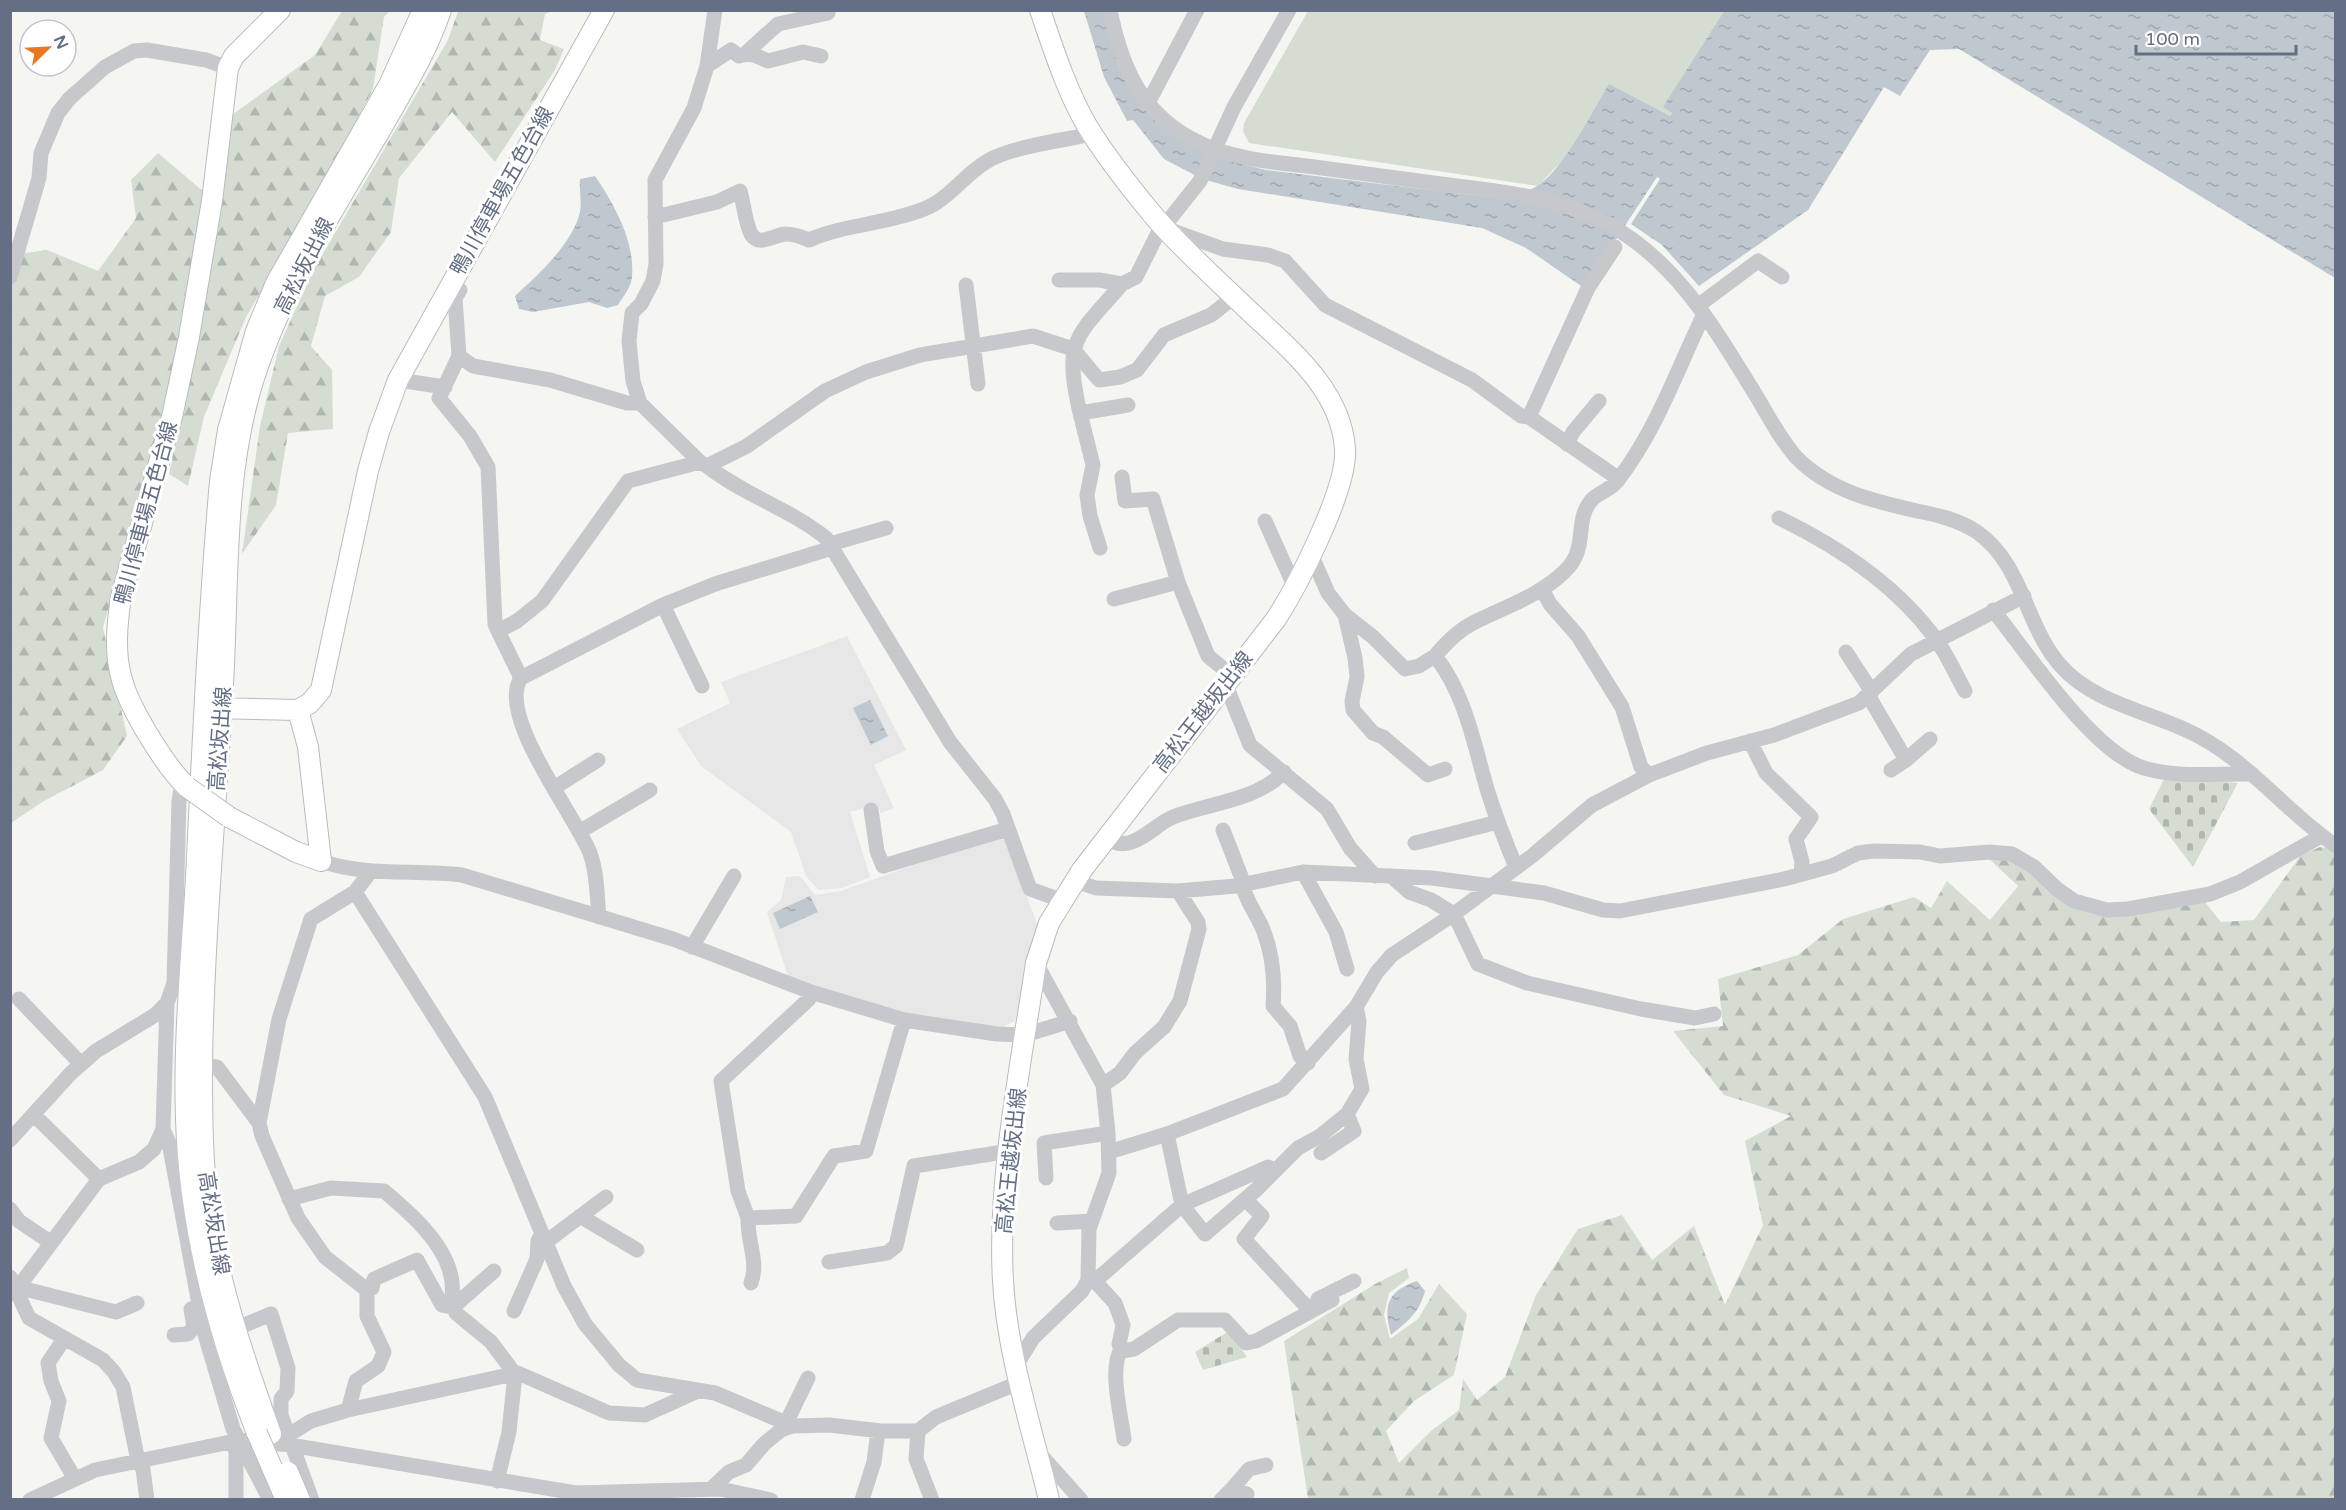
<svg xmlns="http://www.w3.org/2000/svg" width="2346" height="1510" font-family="'Varela Round','Noto Sans JP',sans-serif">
  <defs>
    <pattern id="forest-firs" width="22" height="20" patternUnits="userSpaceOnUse" patternTransform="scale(1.5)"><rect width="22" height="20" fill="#d5ddd3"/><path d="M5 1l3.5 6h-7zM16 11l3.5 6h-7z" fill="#b0b7b1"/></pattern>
    <pattern id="cemetery-stones" width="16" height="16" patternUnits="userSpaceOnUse" patternTransform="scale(1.5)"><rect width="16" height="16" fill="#d5ddd3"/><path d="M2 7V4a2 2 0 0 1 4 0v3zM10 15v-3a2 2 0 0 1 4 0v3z" fill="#b0b7b1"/></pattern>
    <pattern id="water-ripples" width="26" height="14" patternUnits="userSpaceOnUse" patternTransform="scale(1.5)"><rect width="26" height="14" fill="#c0c8cf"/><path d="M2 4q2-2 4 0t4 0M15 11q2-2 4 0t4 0" fill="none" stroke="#a0a7ae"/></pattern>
  </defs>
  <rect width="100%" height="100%" fill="#f5f6f2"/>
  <path fill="#e6e7e6" d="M847,636L906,750L874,765L894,808L881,813L877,805L850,812L870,877L842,888L818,890L806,876L791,832L701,766L677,729L730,703L721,682Z
    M995,836L1007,841L1037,924L1024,1001H1019L1015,1021L996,1030L905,1017L789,979L767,912L781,900L786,877L800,876L815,895L841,891Z"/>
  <path fill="#d5ddd3" d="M1308,11H1724L1664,107L1672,113L1670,116L1557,166L1538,186L1249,143L1243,131L1244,123Z"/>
  <path fill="url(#forest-firs)" d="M342,11H390L384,17L373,89L318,194L246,317L204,417L188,486L169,474L208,279L229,117L315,55Z
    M458,11H553L545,14L540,40L564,49L555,70L495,162L452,112L399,178L391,232L359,277L325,296L311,346L332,370L333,429L288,433L276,505L242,554L260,426L279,346L314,269L448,40Z
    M158,153L204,192L171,384L103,628L127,736L103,770L44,801L11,823L10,255L47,250L98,271L136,218L131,180Z
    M2320,847L2331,849L2335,853V1499H1308L1284,1341L1375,1284L1407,1268L1409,1278L1389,1293L1384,1315L1390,1339L1418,1319L1439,1284L1467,1314L1454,1375L1414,1401L1386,1431L1399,1463L1431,1431L1459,1410L1463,1379L1477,1400L1505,1377L1536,1295L1578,1229L1622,1215L1652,1260L1694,1226L1725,1305L1763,1225L1745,1141L1791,1116L1724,1095L1673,1031L1723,1026L1718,979L1798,955L1843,919L1914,897L1931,908L1947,881L1990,920L2018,886L1987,857L2012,858L2072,906L2088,913L2108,916L2205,902L2221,922L2254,920L2301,855Z"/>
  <path fill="url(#cemetery-stones)" d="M2165,777L2238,783L2193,867L2149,809Z
    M1229,1331L1247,1357L1203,1370L1195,1352Z"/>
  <path fill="url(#water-ripples)" d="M1084,11H1105L1118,65L1127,84L1142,105L1237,163L1266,170L1496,198C1510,195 1528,193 1540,184C1565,166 1592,112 1609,84L1670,116L1672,113L1663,107L1724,11H2335V278L1959,49L1930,50L1900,96L1884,87L1808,210L1699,286L1662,245L1631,224L1660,179L1657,177L1584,288L1526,248L1482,228L1238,189L1202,179L1164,159L1133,120L1127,121L1104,77Z
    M595,176C614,204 635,241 632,276C632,286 623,297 618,305L607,308L589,302L533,312L519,309L515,296C538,275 573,243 580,212C582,202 579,190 580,179Z
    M870,700L888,736L871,745L853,708Z
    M810,896L818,912L780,929L773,913Z
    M1417,1281L1425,1291C1419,1313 1408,1321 1391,1335C1383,1306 1387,1291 1417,1281Z"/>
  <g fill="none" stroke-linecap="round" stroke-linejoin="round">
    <g stroke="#b8bbc0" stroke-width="22">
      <path id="major" d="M1040,10C1053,48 1066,89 1086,124C1105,156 1129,186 1153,215C1181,248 1215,278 1246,308C1287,347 1341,388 1345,449C1348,488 1298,585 1276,619L1082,870L1049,923L1036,963C1021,1064 997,1180 1003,1281C1007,1354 1032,1428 1049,1500
        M210,708L298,710L310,703L321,690L368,471L379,432L398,380L604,10
        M187,787C165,766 130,709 122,680C114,653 117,624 121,597L172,417L189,337L212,201L228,68L234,56L280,10
        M229,817L296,852L321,861L308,747L298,710
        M257,1433C217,1332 189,1228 186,1119C183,1032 193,945 197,858C203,732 209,607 220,481L228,430L256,331L276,283L389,85L423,10
        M271,1434C246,1363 221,1293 210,1219C202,1168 202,1116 202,1063C204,937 216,811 223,684C229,583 223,479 253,381C281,293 330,215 377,136C400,95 426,55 441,10"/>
    </g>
    <path stroke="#c6c8cc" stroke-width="15" d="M1110,10C1121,65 1140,111 1192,139C1227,158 1269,162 1307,166C1352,172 1397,178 1441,184C1498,191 1559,196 1610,225C1679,264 1716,331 1757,397C1769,417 1780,439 1796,457C1829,491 1873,501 1917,511C1938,515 1959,520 1977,532C2023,564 2025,625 2060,665C2091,701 2145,711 2186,730C2245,756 2283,810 2336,846
      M746,53L778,24L828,13
      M707,66L731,50L739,56C750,52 758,56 768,61L803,52L821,56
      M1148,103L1197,10
      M655,217L717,202L740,191C744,204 745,222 751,234C759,248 775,234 786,234C794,234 802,237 809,240C846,224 887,224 924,209C948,200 964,175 986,162C1009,147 1064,140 1093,134
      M1165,228L1223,249L1268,255L1285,261L1325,305L1472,380L1521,416L1529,417L1619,479
      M10,277L39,178L41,153L58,113L70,98L105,67L134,51L147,50L206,60L228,68
      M1059,280H1099L1122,284L1136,277L1157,235L1200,181L1234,107L1289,10
      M449,284L460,290L455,298L459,356L473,366L550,380L627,403H640L633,381L629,341L632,313L641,304L653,281L656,264L655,180L694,108L707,66L715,10
      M1122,284C1076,337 1063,339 1080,413L1128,405
      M966,285L978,384
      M1699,305L1758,261L1782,277
      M459,356L439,398L470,436L488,467L495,624L498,631
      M398,380L445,387
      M640,403L700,462L707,466L747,446L825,391L866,372L920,355L1033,336L1073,349L1099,380L1120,377L1137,370L1164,335L1211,315L1234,297
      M1080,413L1093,465L1087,495L1090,516L1100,548
      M1529,417L1588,288L1615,247
      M1567,444L1573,432L1599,401
      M707,466C744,495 790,509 826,538L950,742L995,799L1003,814L1030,889L1061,900
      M1122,477L1125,501L1153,499L1178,582L1208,656L1231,675
      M1779,518C1837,546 1896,585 1935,638C1947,654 1955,673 1965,691
      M1265,521L1296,590
      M830,544L886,528
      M1311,554L1328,593L1345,615L1373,637L1405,669L1419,666L1435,656
      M1542,589L1550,604L1578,636L1622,707L1641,767L1649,775L1707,753L1774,735L1859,703L1911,654L2024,596
      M1114,599L1178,582
      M663,605L702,686
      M1993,610C2029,655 2088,745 2138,766C2172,779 2217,773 2252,774
      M1345,615L1355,658L1357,677L1352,701L1353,710L1373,733L1383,737L1428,775L1445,769
      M1846,652L1872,692
      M521,678L663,605L715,584L832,548
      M1225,683L1250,745L1327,809L1350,848L1375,876
      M1868,695L1906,760L1891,770
      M1750,741L1766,773L1811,817L1796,839L1802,862L1801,874
      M1906,760L1930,739
      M554,788L598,760
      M871,810L877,851L883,866L1008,829
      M1223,830L1244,884
      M579,832L650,790
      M1106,839C1113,842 1120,845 1128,843C1144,840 1158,823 1173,817C1209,803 1256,801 1284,772
      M1415,843L1498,822
      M321,861C366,877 415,869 462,875L673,939L811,992L904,1020L997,1034L1025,1035L1070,1021
      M1516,867C1505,841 1495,815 1487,789C1474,744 1465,693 1435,656C1445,644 1459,630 1473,623C1504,607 1538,597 1564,572C1589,549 1574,523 1590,502C1596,493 1610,491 1618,480C1656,431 1677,370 1704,314
      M371,871L355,892L485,1097L564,1286L585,1324L619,1365L637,1380L715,1393L793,1426
      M1303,872L1336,932L1347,969
      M1391,876L1409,892L1431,900L1454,914L1478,964L1527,983L1641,1009L1695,1018L1714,1014
      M1075,881L1096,888L1178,891L1236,886L1303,872L1432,878L1544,893L1603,910L1620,911L1784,879L1832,866L1858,853L1874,851L1920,852L1940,856L1990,852L2012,854L2034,867L2057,889L2074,901L2107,910L2128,909L2210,894L2240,882L2321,836
      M1242,884C1246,902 1258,915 1264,932C1273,956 1275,981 1273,1006L1290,1026L1300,1056L1308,1063
      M599,917C597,897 597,871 590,853C575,815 496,715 521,678L498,631L517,621L542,601L628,481L700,462
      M692,947L734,876
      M19,999L81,1064
      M167,1003L163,1129L169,1143L204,1331L233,1429L270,1500
      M202,1064L217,1067L259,1123
      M1103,1085L1120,1073L1135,1053L1164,1027L1180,1001L1199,929L1198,922L1178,891
      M34,1115L99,1179
      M1167,1134L1182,1205L1205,1234L1257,1189L1298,1148L1320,1136L1347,1114
      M10,1140L71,1073L96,1051L155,1015L167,1003L174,983L179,801L182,782
      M1109,1152L1167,1134L1283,1089L1356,1007L1377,972L1392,955L1454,914L1532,856L1592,805L1649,775
      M1321,1153L1354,1131L1347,1114L1362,1089L1356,1059L1359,1021L1356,1007
      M1046,1178L1044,1143L1108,1133
      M289,1199L331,1188L384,1191C409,1212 444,1242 451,1276C454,1288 450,1301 456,1313L491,1342L515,1374L509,1432L497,1481
      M1245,1199L1262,1216L1244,1239L1304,1304L1313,1310
      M10,1209L19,1221L50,1242
      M580,1216L637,1250
      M748,1218L738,1191L721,1081L809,999L811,992
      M1057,1223L1092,1221
      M546,1242L606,1197
      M829,1262L887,1253L896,1246L914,1166L1010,1151
      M1089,1275L1115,1303L1123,1325L1119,1344L1122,1351L1134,1349L1178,1320H1225L1246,1343L1256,1341L1332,1300
      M10,1277L29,1318L103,1360L114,1372L123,1387L138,1461L143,1469L147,1500
      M1095,1281L1182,1205L1268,1167L1275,1170
      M751,1283C759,1262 747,1241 748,1218L796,1216L834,1156L866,1151L904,1020
      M17,1287L116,1312L137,1303
      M367,1290L372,1288L374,1279L417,1260L442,1305L453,1307L494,1271
      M10,1294L17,1289L99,1179L139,1162L154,1149L163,1129
      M1318,1299L1354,1281
      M514,1311L537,1259L538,1241L542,1234
      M235,1329L271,1314L288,1368L287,1391L281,1399V1415L312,1500
      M174,1335L188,1334L194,1327L191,1309
      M64,1339L48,1363L51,1381L59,1401L51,1438L75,1479
      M1121,1349C1109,1370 1121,1415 1124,1439
      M1017,1364L1033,1338L1082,1291L1088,1280L1089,1229L1109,1173L1108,1133L1103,1085L1036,963
      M348,1410L356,1381L378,1366L384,1352L367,1316V1290L325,1257L298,1218L262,1136L259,1123L279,1019L311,919L355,892
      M786,1423L808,1378
      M918,1431L916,1459L932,1500
      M287,1436L311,1421L348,1410L518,1373L609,1413L645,1415L698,1391
      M233,1440L236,1453V1500
      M1038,1452L1081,1500
      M711,1489L729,1472L746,1465L764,1444L781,1430L793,1426L829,1425L881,1431H918L936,1417L1021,1382
      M1232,1489L1249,1469L1266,1465
      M30,1500L95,1470L240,1440L290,1445L576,1493L720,1489L771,1500
      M862,1500L874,1462L878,1431
      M1221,1500L1232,1489L1247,1494"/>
    <use href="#major" stroke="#fff" stroke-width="20"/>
    <g stroke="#b8bbc0" stroke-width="22" stroke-linecap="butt">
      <path id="major-bridge" d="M187,787L229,817
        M257,1433L286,1500
        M288,1472L300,1500"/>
    </g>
    <use href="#major-bridge" stroke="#fff" stroke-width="20"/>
  </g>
  <g text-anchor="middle" stroke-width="6" stroke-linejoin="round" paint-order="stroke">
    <g font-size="21" fill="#646f85" stroke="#fff">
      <text transform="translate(502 191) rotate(-61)" y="7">鴨川停車場五色台線</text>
      <text transform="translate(304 266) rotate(-63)" y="7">高松坂出線</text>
      <text transform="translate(146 513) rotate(-75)" y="7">鴨川停車場五色台線</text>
      <text transform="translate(1203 712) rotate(-52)" y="7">高松王越坂出線</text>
      <text transform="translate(220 739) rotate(-86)" y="7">高松坂出線</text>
      <text transform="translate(1011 1161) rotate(-84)" y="7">高松王越坂出線</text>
      <text transform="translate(214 1223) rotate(81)" y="7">高松坂出線</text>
    </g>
  </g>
  <rect width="2346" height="1510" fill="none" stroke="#646f85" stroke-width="24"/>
  <g transform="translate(48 48) rotate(66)"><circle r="28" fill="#ffffff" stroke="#c1c5ce" stroke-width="1.5"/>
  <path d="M0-4.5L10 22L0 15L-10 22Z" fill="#e87920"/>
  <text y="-9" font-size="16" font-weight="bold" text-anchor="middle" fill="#646f85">N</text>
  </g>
  <path d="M2136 45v9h160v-9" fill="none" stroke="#646f85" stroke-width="3"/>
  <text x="2145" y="45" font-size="18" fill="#646f85" stroke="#ffffff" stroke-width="4.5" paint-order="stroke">100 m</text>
</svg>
